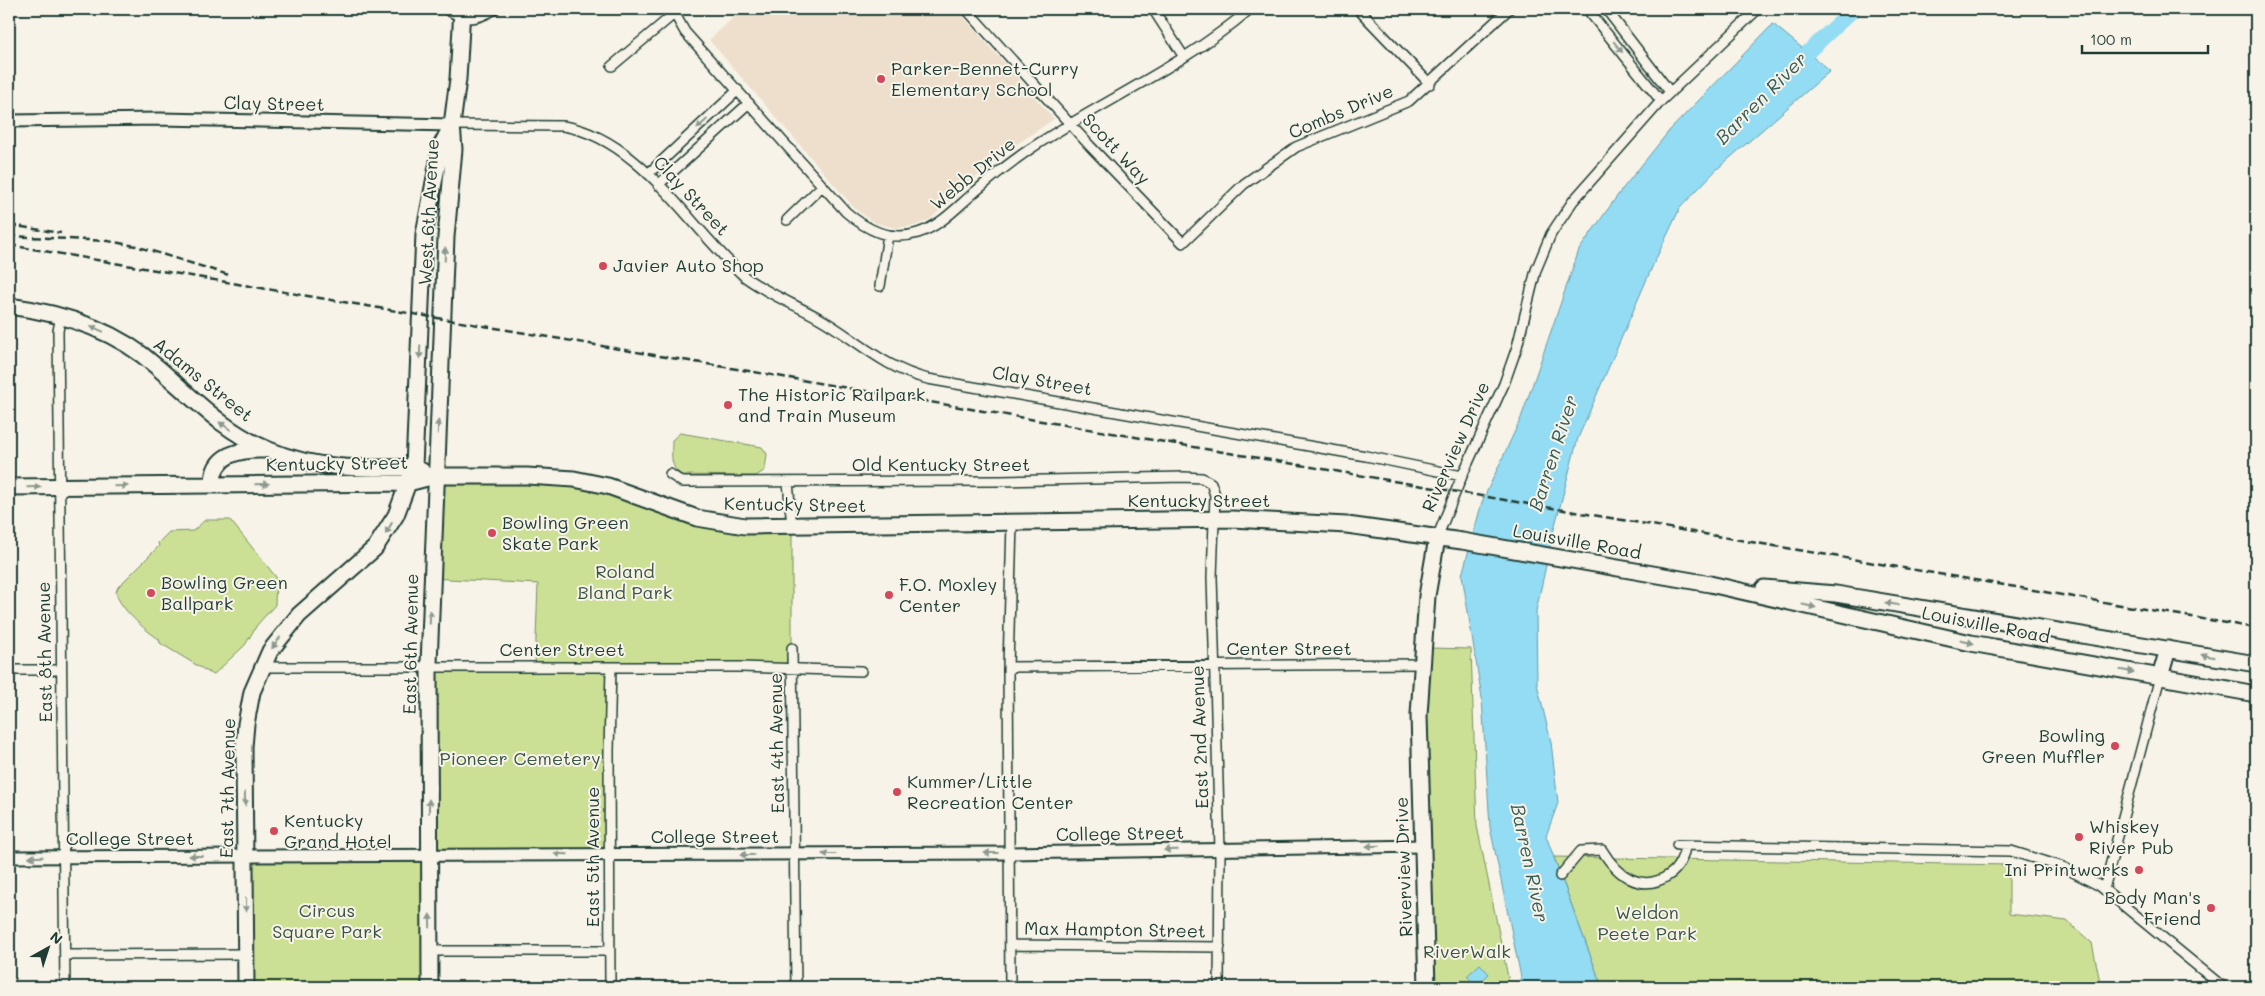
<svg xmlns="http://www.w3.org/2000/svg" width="2265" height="996" font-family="Mali,sans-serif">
  <rect width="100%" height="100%" fill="#f7f3e8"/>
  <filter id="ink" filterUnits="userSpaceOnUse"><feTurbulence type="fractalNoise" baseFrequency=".02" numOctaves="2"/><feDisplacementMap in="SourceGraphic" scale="10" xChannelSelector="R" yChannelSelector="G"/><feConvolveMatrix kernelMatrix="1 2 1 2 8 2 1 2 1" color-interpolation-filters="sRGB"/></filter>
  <g filter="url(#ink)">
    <path fill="#eedfcc" d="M743,9H956L1054,119L1001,155L929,220L914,226L896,228L875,223L856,210L709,40Z"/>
    <path fill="#cce095" stroke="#768e64" d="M680,433L762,447L767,454L765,470L756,476L682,475C669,468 672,453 672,440Z
      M435,476L574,479L680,513L792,526V668L611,667L609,854H429L430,987H246L245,856L429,854V664L535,666L538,584L431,578Z
      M205,520H230L276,577L275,605L257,625L245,645L213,675L160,643L159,639C146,631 118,607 116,592L118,587L159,546L158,543L169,532L193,531Z
      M1429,648L1471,649L1477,826L1510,987H1437L1434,968L1425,757Z
      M1554,857L2009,865V914L2067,921L2092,943L2101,987H1602Z"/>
    <path fill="#93dcf4" stroke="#659ca7" d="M1773,24L1830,71L1716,170L1680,208L1653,265L1578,438L1554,529L1536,611L1537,684L1551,742L1558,803L1546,836L1602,987H1523L1490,827L1482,698L1462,575L1482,502L1521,418L1579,250L1620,192L1669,131Z
      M1480,964L1489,974L1476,986L1467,976Z"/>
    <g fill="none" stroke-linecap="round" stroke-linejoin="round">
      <path stroke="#93dcf4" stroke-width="15" d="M1793,66L1854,9"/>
      <g stroke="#1f3d34" stroke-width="12">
        <path id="minor" d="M446,9C466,21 475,21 495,9
          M672,9L685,32L846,212C867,230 890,242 918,233C941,226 958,206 976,191C993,176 1011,162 1030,149C1102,101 1184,66 1250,9
          M966,9L1090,146L1183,243L1244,184L1296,147L1409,101L1509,9
          M1153,9L1184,57
          M1358,9L1430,84
          M1587,9L1661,101
          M1606,9L1670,92
          M612,66L674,14
          M452,125L563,126C640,138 689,227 745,277C768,294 794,304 819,318C856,339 885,369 928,379L1366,456L1462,476
          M648,174L738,90
          M658,185L749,103
          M787,220L822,186
          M880,286L888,235
          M61,316L58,331L65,987
          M670,474L682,482L1001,481L1184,477L1202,478L1211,483L1215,495L1212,577L1220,850L1219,987
          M788,482L792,526
          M1437,538L1462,476L1504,384L1517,347L1536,270L1551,234L1573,201L1661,101L1758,9
          M792,648L796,987
          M261,667H741L861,671
          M1008,667L1421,664
          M9,670H61
          M1677,845L2011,851L2063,867L2100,886L2223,987
          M1560,876L1581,851L1602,850C1617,875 1641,894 1669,875C1678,869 1684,857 1685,846
          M2104,889L2160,677
          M1011,945L1220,947
          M430,951H609
          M65,955L246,954
          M610,987L609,751L611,667
          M1010,987L1008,667L1012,523"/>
      </g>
      <g stroke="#1f3d34" stroke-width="15">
        <path id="tertiary" d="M9,121L160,119L452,125
          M9,857L1009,853L1422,846"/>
      </g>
      <g stroke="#1f3d34" stroke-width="19">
        <path id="primary" d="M9,306C63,313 116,330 157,367C193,398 224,432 269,450C316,470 364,469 414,467L422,471
          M213,485C212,454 240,449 264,450
          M9,487L408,483L435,476H527L574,479L608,486L697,518L745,526L1232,519L1347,525L1462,541L1710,584L1971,643L2256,694
          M1764,588L1836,594L2256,664
          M2160,677L2168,649
          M246,987L244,747L246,724L252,692L270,651L299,615L375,548L396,515L414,467L424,234L441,146L452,125
          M430,987L429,664L446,237L454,149L452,125L458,79L462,9
          M1427,987L1419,715L1427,596L1437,538"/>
      </g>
      <use href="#minor" stroke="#f7f3e8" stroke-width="9"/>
      <use href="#tertiary" stroke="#f7f3e8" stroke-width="11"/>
      <use href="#primary" stroke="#f7f3e8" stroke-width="15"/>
      <path stroke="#1f3d34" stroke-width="2.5" stroke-dasharray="8 4" stroke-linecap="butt" d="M9,225L61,233
        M9,236L108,241L136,246L229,275
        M9,245L2256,628"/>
    </g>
    <defs><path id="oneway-solid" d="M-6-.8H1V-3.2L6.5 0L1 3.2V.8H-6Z" transform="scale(1.25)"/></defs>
    <g fill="#8b988e">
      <use href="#oneway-solid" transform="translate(1618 47) rotate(51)"/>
      <use href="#oneway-solid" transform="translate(702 124) rotate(137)"/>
      <use href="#oneway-solid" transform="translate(445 254) rotate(-88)"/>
      <use href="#oneway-solid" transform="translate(97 329) rotate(-157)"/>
      <use href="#oneway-solid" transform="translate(420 352) rotate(92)"/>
      <use href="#oneway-solid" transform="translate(225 426) rotate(-147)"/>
      <use href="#oneway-solid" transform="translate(438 427) rotate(-88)"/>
      <use href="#oneway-solid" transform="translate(262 484) rotate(-1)"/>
      <use href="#oneway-solid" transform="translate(121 486) rotate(-1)"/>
      <use href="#oneway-solid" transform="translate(34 487) rotate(-1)"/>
      <use href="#oneway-solid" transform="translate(389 528) rotate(119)"/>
      <use href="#oneway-solid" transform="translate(1892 604) rotate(-170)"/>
      <use href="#oneway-solid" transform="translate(1809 606) rotate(13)"/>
      <use href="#oneway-solid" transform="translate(430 617) rotate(-88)"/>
      <use href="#oneway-solid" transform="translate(1967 642) rotate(12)"/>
      <use href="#oneway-solid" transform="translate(276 643) rotate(126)"/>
      <use href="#oneway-solid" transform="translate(2208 656) rotate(-170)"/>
      <use href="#oneway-solid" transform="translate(2127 671) rotate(10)"/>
      <use href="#oneway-solid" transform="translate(245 799) rotate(89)"/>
      <use href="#oneway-solid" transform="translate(429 806) rotate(-90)"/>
      <use href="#oneway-solid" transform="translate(1373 846) rotate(179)"/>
      <use href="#oneway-solid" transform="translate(1171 850) rotate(179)"/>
      <use href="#oneway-solid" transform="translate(991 853) rotate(180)"/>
      <use href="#oneway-solid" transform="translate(561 854) rotate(-179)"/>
      <use href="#oneway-solid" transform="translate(829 854) rotate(180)"/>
      <use href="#oneway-solid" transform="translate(747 855) rotate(-180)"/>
      <use href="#oneway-solid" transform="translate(196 856) rotate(180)"/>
      <use href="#oneway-solid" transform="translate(36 857) rotate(179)"/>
      <use href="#oneway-solid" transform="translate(246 905) rotate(90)"/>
      <use href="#oneway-solid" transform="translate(430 921) rotate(-91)"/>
    </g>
  </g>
  <g fill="#d1495b" stroke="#f7f3e8" stroke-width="2">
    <circle cx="881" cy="79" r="5"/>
    <circle cx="603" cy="266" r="5"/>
    <circle cx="728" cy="405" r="5"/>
    <circle cx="492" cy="533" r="5"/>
    <circle cx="151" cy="593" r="5"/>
    <circle cx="889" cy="595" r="5"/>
    <circle cx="2115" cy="746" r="5"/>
    <circle cx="897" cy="792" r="5"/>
    <circle cx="274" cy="831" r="5"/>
    <circle cx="2079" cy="837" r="5"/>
    <circle cx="2139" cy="870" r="5"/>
    <circle cx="2211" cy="908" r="5"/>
  </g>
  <g text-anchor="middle" stroke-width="4" stroke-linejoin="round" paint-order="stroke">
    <g font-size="18" fill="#1f3d34" stroke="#f7f3e8" text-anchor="start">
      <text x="891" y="75">Parker-Bennet-Curry<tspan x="891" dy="21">Elementary School</tspan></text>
      <text x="613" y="272">Javier Auto Shop</text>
      <text x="738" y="401">The Historic Railpark<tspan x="738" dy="21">and Train Museum</tspan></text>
      <text x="502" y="529">Bowling Green<tspan x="502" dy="21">Skate Park</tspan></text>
      <text x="161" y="589">Bowling Green<tspan x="161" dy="21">Ballpark</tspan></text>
      <text x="899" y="591">F.O. Moxley<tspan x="899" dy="21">Center</tspan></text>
      <text x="2105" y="742" text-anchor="end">Bowling<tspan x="2105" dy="21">Green Muffler</tspan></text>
      <text x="907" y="788">Kummer/Little<tspan x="907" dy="21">Recreation Center</tspan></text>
      <text x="284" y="827">Kentucky<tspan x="284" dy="21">Grand Hotel</tspan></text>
      <text x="2089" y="833">Whiskey<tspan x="2089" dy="21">River Pub</tspan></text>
      <text x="2129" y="876" text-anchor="end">Ini Printworks</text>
      <text x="2201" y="904" text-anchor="end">Body Man's<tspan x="2201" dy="21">Friend</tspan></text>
    </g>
    <g font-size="18" fill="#1f3d34" stroke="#f7f3e8">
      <text transform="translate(274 104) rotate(1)" y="6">Clay Street</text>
      <text transform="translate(1341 112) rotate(-23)" y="6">Combs Drive</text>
      <text transform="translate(1116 149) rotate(47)" y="6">Scott Way</text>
      <text transform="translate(973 174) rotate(-39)" y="6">Webb Drive</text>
      <text transform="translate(691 196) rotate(47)" y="6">Clay Street</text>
      <text transform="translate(429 212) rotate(-87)" y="6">West 6th Avenue</text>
      <text transform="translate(203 380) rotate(39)" y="6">Adams Street</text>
      <text transform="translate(1042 381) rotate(10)" y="6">Clay Street</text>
      <text transform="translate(1456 447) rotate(-66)" y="6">Riverview Drive</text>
      <text transform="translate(337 464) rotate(-1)" y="6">Kentucky Street</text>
      <text x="941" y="471">Old Kentucky Street</text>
      <text x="1199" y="507">Kentucky Street</text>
      <text transform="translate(795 505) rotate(1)" y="6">Kentucky Street</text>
      <text transform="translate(1577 542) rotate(10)" y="6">Louisville Road</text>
      <text transform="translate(1986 625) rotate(11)" y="6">Louisville Road</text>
      <text transform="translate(411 644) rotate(-89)" y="6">East 6th Avenue</text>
      <text x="1289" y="655">Center Street</text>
      <text x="562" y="656">Center Street</text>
      <text transform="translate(45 652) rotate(-91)" y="6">East 8th Avenue</text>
      <text transform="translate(1200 737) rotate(-92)" y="6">East 2nd Avenue</text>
      <text transform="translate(777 743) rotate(-91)" y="6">East 4th Avenue</text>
      <text transform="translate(228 788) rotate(-89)" y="6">East 7th Avenue</text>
      <text transform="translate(1120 834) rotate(-1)" y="6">College Street</text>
      <text x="715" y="843">College Street</text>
      <text x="130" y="845">College Street</text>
      <text transform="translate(593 857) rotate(-90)" y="6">East 5th Avenue</text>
      <text transform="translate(1404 867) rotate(-92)" y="6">Riverview Drive</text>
      <text transform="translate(1115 930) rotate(1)" y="6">Max Hampton Street</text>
    </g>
    <g font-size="18" fill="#395543" stroke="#f7f3e8">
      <text x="625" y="578">Roland<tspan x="625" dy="21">Bland Park</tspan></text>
      <text x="520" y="765">Pioneer Cemetery</text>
      <text x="327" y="917">Circus<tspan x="327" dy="21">Square Park</tspan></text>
      <text x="1647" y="919">Weldon<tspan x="1647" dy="21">Peete Park</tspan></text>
      <text x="1467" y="958">RiverWalk</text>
    </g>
    <g font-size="19" font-style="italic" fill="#365d5a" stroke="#f7f3e8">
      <text transform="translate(1761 98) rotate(-45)" y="7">Barren River</text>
      <text transform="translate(1553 453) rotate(-72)" y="7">Barren River</text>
      <text transform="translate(1530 863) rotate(78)" y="7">Barren River</text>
    </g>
  </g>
  <rect width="2265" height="996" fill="none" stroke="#f7f3e8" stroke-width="30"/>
  <rect x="15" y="15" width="2235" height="966" fill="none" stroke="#1f3d34" stroke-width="2" filter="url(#ink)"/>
  <g transform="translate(48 948) rotate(39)" stroke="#f7f3e8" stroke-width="4" paint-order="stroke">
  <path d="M0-4L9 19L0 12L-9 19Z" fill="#1f3d34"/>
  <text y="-8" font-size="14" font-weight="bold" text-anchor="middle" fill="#1f3d34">N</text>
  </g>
  <path d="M2082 45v8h126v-8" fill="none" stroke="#1f3d34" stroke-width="2.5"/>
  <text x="2090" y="45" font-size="15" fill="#1f3d34" stroke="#f7f3e8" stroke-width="4" paint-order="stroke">100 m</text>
</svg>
